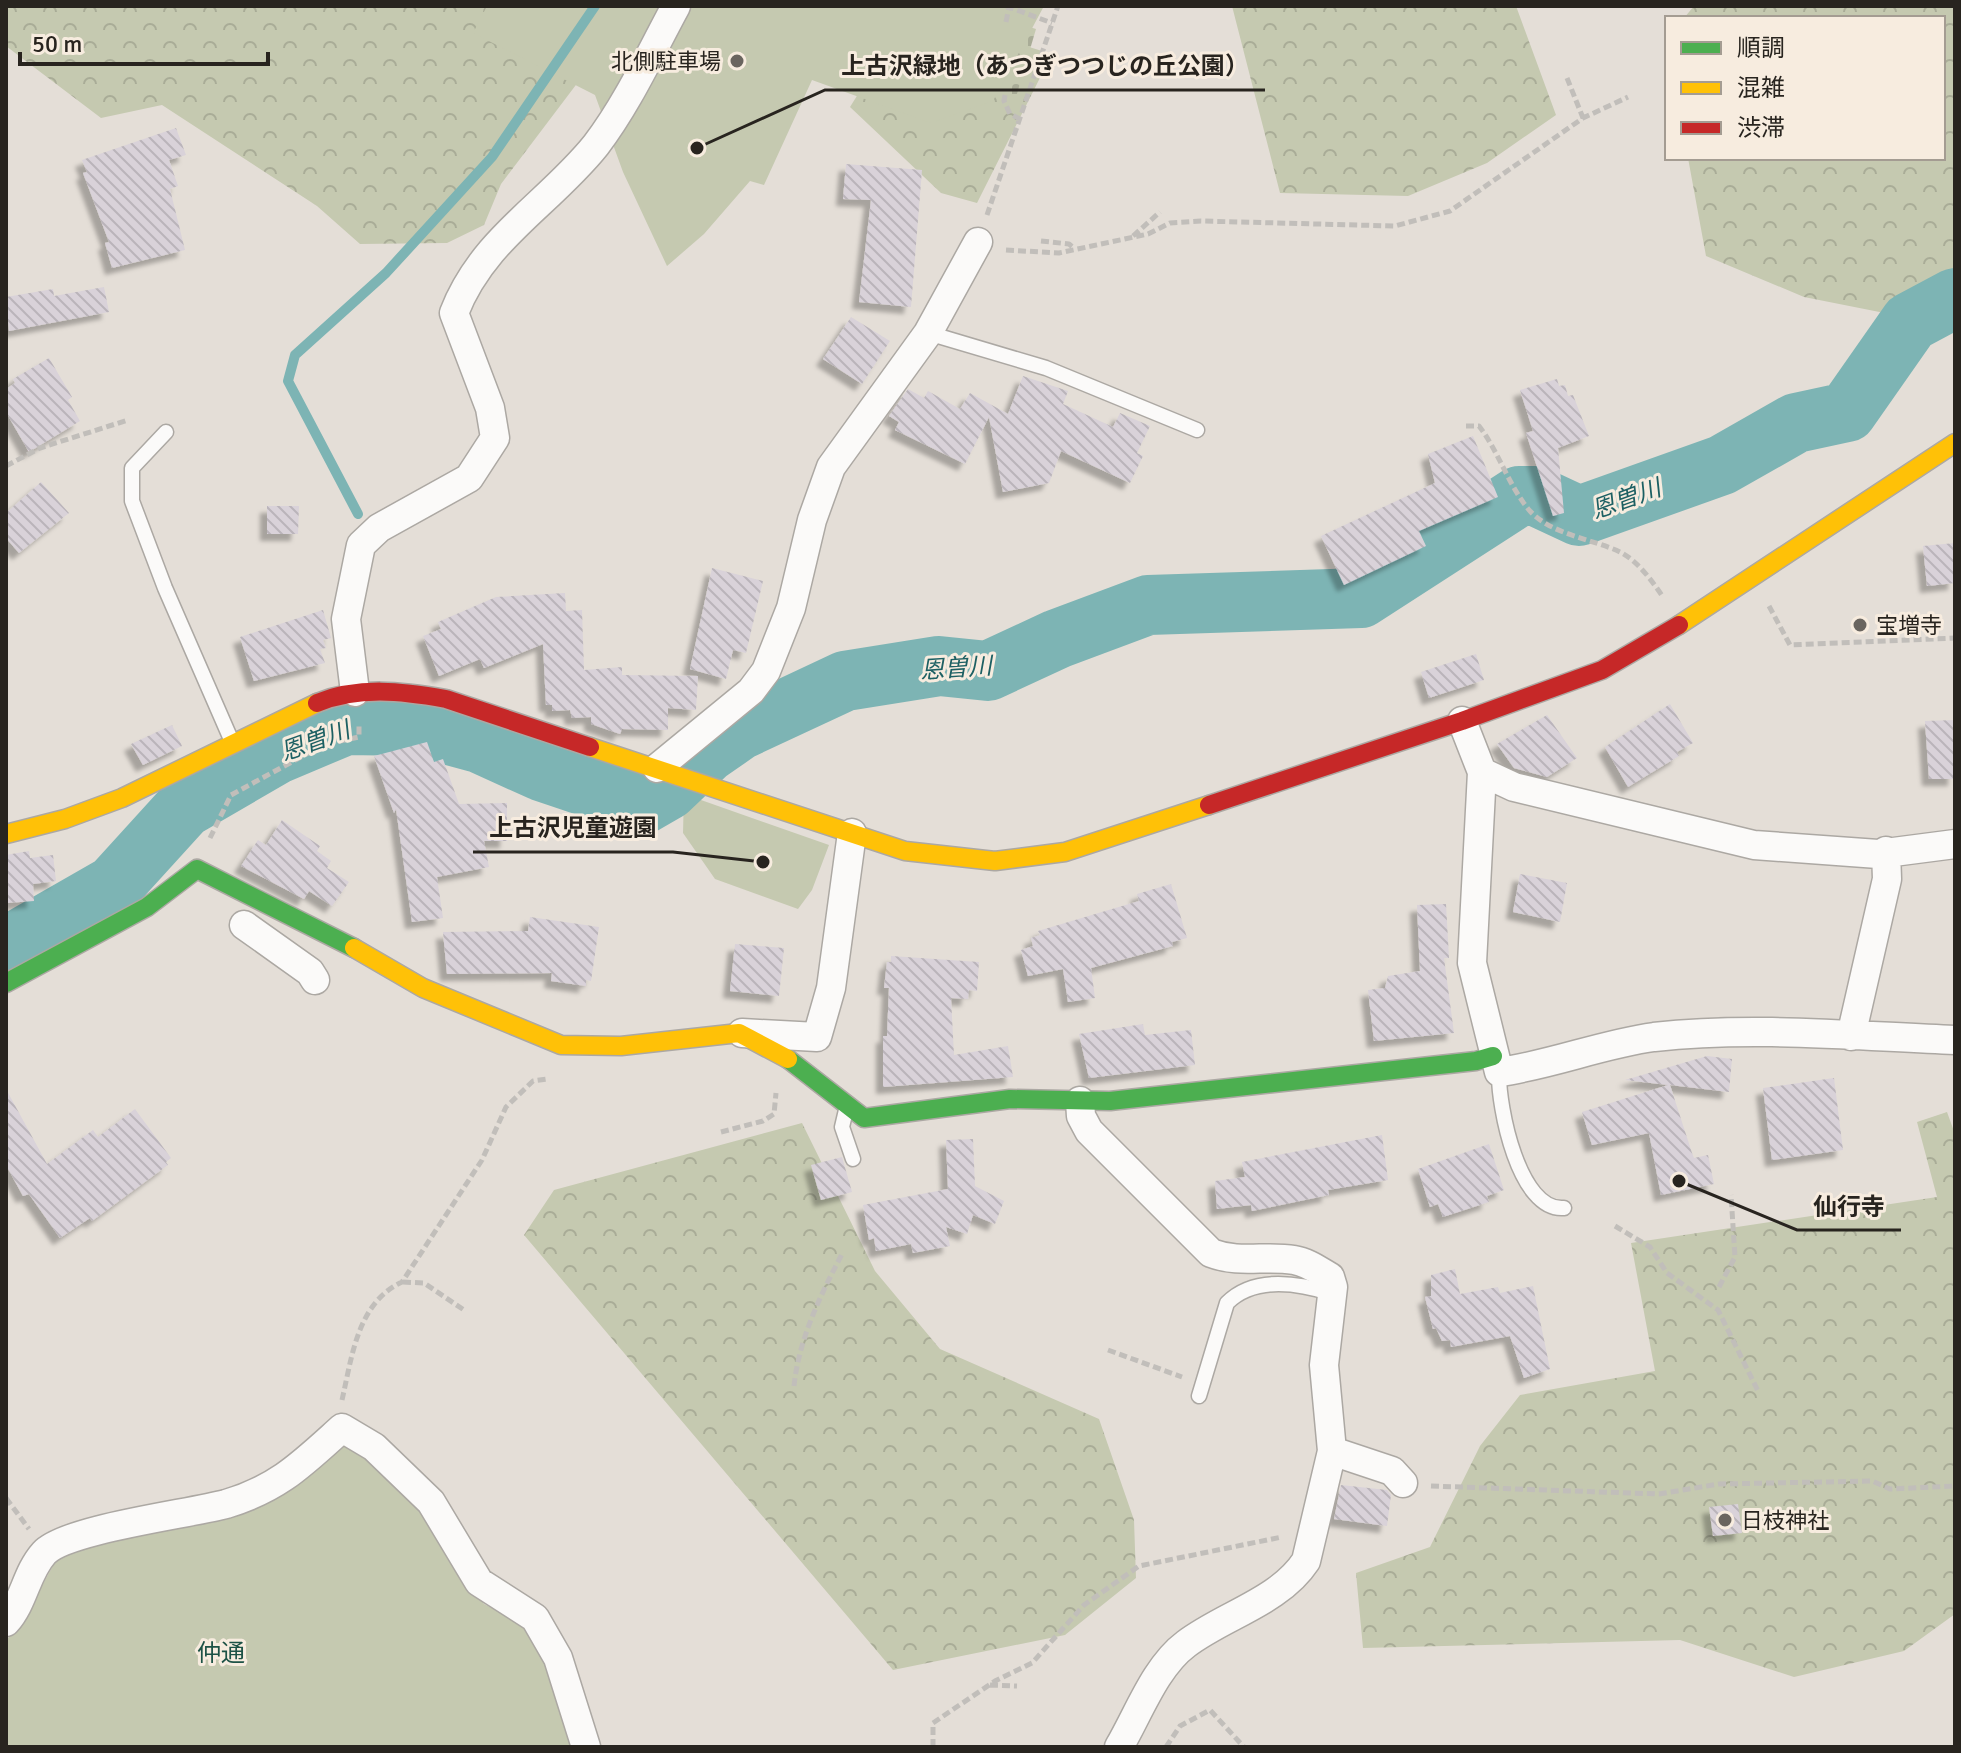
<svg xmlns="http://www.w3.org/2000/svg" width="1961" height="1753" font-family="Signika,'Noto Sans JP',sans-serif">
  <defs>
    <pattern id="forest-crowns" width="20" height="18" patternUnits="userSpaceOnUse" patternTransform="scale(2)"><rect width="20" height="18" fill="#c5c9b0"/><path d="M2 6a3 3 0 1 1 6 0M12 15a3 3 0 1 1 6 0" fill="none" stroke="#a9ac97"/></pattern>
    <pattern id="cemetery-stones" width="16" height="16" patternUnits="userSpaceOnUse" patternTransform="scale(2)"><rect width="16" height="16" fill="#c5c9b0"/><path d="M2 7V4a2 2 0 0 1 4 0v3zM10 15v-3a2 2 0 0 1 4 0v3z" fill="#a9ac97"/></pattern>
    <pattern id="building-back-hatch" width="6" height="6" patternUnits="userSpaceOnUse" patternTransform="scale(2)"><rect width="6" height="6" fill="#d9d2d9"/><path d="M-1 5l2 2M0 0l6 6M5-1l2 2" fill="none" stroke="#bab4ba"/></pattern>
    <filter id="shadow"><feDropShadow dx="-7" dy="7" stdDeviation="2" flood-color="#0004"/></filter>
  </defs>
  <rect width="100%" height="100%" fill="#e4ded7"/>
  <path fill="url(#forest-crowns)" d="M6,6H630L591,65L501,184L484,225L447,243L360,244L317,206L162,105L101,118L6,46Z
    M1232,6H1516L1556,115L1487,163L1408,196L1280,193Z
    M1694,6H1955V327L1804,297L1706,256L1688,158H1943V18H1684Z
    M910,11L1052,54L977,203L941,193L850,107Z
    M1947,1112L1955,1134V1614L1904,1651L1794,1677L1680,1640L1363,1648L1356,1573L1430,1547L1480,1446L1520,1395L1655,1371L1631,1243L1937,1197L1917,1122Z
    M802,1123L875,1271L940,1349L1099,1419L1134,1520L1136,1578L1065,1635L893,1670L524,1235L554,1190Z"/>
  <path fill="url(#cemetery-stones)" d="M1010,21L1036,29L1016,97L991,89Z"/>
  <path fill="#c5c9b0" d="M487,6H1044L993,101L931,123L812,80L764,185L750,181L704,234L667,266L623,172L595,95L473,33Z
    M684,794L829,845L812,890L798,909L715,879L683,833Z
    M351,1443L414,1502L484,1604L528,1627L564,1703L576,1747H6V1640L18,1629L60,1553Z"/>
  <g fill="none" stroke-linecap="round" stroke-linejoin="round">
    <path stroke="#7db4b4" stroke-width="10" d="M358,514L288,381L295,355L386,273L492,157L595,6"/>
    <path stroke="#7db4b4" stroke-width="60" d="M6,947L114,885L184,808L277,754L346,725L416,726L479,743L541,771L642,805L668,790L707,753L740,730L845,681L939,666L988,671L1057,639L1148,605L1361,598L1519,496H1536L1579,516L1722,465L1796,423L1847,412L1910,322L1955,298"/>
  </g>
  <path fill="url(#building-back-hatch)" filter="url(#shadow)" d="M176,128L186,155L169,160L178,186L170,189L185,250L112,268L105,243L109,242L83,173L87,172L82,160Z
    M846,164L922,170L911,307L859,302L871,200L843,199Z
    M104,287L109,312L9,331L6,297L53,289L54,296Z
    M851,317L890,341L862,384L823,359Z
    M49,358L72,397L68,400L80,421L29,452L6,412V389L15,383L13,379Z
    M1023,376L1068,391L1063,404L1113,427L1120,413L1150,426L1137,453L1143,456L1130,483L1061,451L1049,483L1003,492L989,417L965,464L895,430L899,422L889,416L908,389L924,398L928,391L960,409L970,393L1008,414Z
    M1557,379L1559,386L1565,385L1568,396L1573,395L1589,436L1558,448L1564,513L1553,516L1526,433L1533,431L1520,390Z
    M1473,436L1498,497L1419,531L1426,546L1344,585L1321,536L1435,483L1428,454Z
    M41,482L69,513L19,553L6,538V513Z
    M267,506H299L298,534H267Z
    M1955,543V583L1927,586L1923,546Z
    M712,568L763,581L746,653L733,650L726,679L690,669Z
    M565,593L566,611L582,610L584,670L622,667V675L698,676L696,710L668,708V730L622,729L620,734L591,724V717L572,718L570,710L552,711V705H546L543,644L484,668L480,659L439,676L423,636L441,629L438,622L496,597Z
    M323,610L331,638L323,640L326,648L320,649L325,663L254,681L240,637Z
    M1476,654L1484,680L1429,698L1421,672Z
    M1670,704L1693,743L1677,752L1679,756L1628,787L1605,747Z
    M1547,715L1577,758L1547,777L1514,768L1497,744Z
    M1955,720V779H1929L1925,721Z
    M172,725L182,746L143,765L131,744Z
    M427,742L434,762L443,759L459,804L507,803V841H484L489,867L437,877L443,918L412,922L396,809L394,813L374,756Z
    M282,820L320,846L317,851L331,861L327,868L349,882L332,906L309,891L304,899L241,866L258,840L266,845Z
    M29,851L30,858L53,855L56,881L33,884L34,901L6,903V855Z
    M1520,874L1567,883L1560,922L1513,912Z
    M1171,884L1187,938L1172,942L1173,946L1091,968L1095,998L1068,1002L1063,969L1028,976L1021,950L1033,946L1031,938L1040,935L1038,931L1139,901L1137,894Z
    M1446,904L1449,958H1444L1454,1033L1374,1041L1368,990L1385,988L1388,976L1420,971L1417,905Z
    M530,917L599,927L591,981L586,980V986L551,981L552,973L447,974L443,932L528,931Z
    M735,944L784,948L779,996L730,991Z
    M891,956L979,962L977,991L969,990L968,999L951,998L954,1055L1008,1046L1013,1077L883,1087V1036H887L889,988H884L887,962H891Z
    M1143,1024L1145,1035L1191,1030L1195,1065L1089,1078L1079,1034Z
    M1707,1056L1732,1059L1729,1092L1670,1085L1692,1153L1694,1158L1708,1155L1714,1184L1661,1195L1649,1133L1592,1145L1582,1112L1668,1085L1625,1080Z
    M1834,1078L1843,1150L1772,1160L1763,1088Z
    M6,1089L47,1164L93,1130L98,1137L135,1109L171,1158L166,1162L168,1165L92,1221L90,1218L60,1238L29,1194L23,1196L6,1165Z
    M1382,1135L1388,1180L1328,1190L1329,1195L1252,1211L1251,1205L1217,1209L1215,1181L1245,1177L1242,1162Z
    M973,1139L975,1186L1004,1201L995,1224L973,1215L967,1234L946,1227L950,1246L913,1253L911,1244L876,1251L874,1238L869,1240L863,1205L948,1189L946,1140Z
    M1489,1144L1504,1190L1487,1196L1489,1202L1443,1217L1438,1204L1430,1207L1418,1169Z
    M842,1157L852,1192L821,1200L811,1165Z
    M1455,1269L1460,1294L1498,1287L1500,1293L1533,1286L1550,1369L1524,1378L1510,1336L1451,1347L1450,1340L1442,1341L1436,1328L1433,1329L1425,1297L1431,1296V1275Z
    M1341,1485L1387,1490L1391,1495L1387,1526L1334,1519Z
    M1738,1504L1742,1533L1713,1536L1709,1507Z"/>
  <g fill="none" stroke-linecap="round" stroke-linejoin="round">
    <g stroke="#aca8a3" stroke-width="17">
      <path id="lane" d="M928,333L1046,368L1197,430
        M166,432L132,468V501L165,588L233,744
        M1499,1072C1498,1107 1519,1212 1564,1208
        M846,1110L842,1127L853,1159
        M1199,1396L1227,1303C1255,1275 1299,1283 1333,1294"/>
    </g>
    <g stroke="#aca8a3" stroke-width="31">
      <path id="street" d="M355,692L346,619L361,545L379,528L469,478L495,438L490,408L454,313C483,238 549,204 596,145C628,103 651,52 676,6
        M1462,721L1482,772L1472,963L1499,1072C1551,1065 1602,1044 1654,1037C1754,1026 1856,1036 1955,1040
        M657,768L751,691L766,671L791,608L812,520L831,467L928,333L978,242
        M1482,772L1514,787L1754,845L1878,854L1955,844
        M244,925L310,972L315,980
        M742,1033L817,1037L831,988L852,833
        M1851,1036L1887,879L1886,851
        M1080,1101L1081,1116L1089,1131L1211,1253C1240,1264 1265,1255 1294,1260C1307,1262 1318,1270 1330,1277L1333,1287L1324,1365L1332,1451L1306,1561C1279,1602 1224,1615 1186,1644C1155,1667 1138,1715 1119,1747
        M1332,1451L1392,1471L1403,1483
        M6,1622C24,1602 26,1573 44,1553C66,1529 189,1514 226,1504C279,1488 302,1464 342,1428L374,1447L431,1502L479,1582L535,1618L558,1658L586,1747"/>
    </g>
    <g stroke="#aca8a3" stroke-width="21">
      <path id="fast" d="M6,983L147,907L197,869L354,948
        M788,1059L864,1118L1010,1099L1110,1101L1476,1061L1493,1056"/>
    </g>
    <g stroke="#aca8a3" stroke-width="21">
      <path id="slow" d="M1679,625L1955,443
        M590,747L905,851L995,861L1065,852L1209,805
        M6,834L65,819L122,798L317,703
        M354,948L423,988L561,1045L621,1046L739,1033L788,1059"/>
    </g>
    <g stroke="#aca8a3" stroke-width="21">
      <path id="jam" d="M317,703C359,686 402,691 446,699L590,747
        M1209,805L1462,721L1602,670L1679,625"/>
    </g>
    <path stroke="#c1beba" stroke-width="5" stroke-dasharray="8 4" stroke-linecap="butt" d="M1006,6L1052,23
      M1006,22L1009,7
      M1567,78L1583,118
      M1005,95L1004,101L1010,114L1020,119
      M987,215L1058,6
      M1133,236L1160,212
      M1041,241L1069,244L1075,249
      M1006,250L1059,253L1148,234L1170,223L1201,221L1395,226L1450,211L1583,118L1628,97
      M1466,426H1479C1499,452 1509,487 1530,511C1552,535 1593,539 1620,552C1638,561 1652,581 1663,597
      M6,466L40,448L128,420
      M1769,606L1790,645L1955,638
      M210,838L231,795L323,745L359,737V725
      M721,1132L763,1121L774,1114L776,1093
      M1615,1226L1650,1247L1667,1273L1718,1310L1758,1391
      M403,1282L424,1283L464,1310
      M1719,1287L1735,1257L1731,1195
      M1108,1350L1182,1377
      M794,1386C799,1339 820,1296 842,1254
      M342,1400C352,1357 357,1303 402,1282L482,1160L506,1107L533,1081L547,1079
      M1431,1486L1659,1494L1719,1484L1872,1481L1890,1489L1955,1486
      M6,1498L29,1529
      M990,1685L1017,1686
      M933,1747V1723L995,1681L1032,1663L1084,1605L1139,1566L1282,1537
      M1166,1747L1180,1726L1210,1710L1244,1747"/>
    <use href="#lane" stroke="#fbfaf9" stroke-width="14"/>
    <use href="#street" stroke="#fbfaf9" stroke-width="28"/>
    <use href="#fast" stroke="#4caf50" stroke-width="18"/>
    <use href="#slow" stroke="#ffc107" stroke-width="18"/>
    <use href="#jam" stroke="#c62828" stroke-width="18"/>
  </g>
  <g fill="#6a655f" stroke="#f7ecdf" stroke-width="3">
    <circle cx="737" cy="61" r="8"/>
    <circle cx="1860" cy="625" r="8"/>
    <circle cx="1725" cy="1520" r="8"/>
  </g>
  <g text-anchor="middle" stroke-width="6" stroke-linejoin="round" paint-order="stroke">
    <g font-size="22" fill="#28241f" stroke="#f7ecdf" text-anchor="start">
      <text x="721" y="69" text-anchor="end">北側駐車場</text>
      <text x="1876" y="633">宝増寺</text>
      <text x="1741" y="1528">日枝神社</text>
    </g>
    <g font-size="24" font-style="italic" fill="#1d6063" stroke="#f7ecdf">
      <text transform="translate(1626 499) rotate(-20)" y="8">恩曽川</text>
      <text transform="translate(956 668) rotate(-4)" y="8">恩曽川</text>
      <text transform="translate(315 741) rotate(-20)" y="8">恩曽川</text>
    </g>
    <g font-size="24" fill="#1d5246" stroke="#f7ecdf">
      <text x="221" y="1661">仲通</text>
    </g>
  </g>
  <path fill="none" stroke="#28241f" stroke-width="3" d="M697 148L825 90H1265M763 862L673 852H473M1679 1181L1797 1230H1901"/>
  <g fill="#28241f" stroke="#f7ecdf" stroke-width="3">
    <circle cx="697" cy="148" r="8"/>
    <circle cx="763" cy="862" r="8"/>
    <circle cx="1679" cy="1181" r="8"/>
  </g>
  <g font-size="24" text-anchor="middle" font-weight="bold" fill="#28241f" stroke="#f7ecdf" stroke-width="6" stroke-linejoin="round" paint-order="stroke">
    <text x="1045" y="74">上古沢緑地（あつぎつつじの丘公園）</text>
    <text x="573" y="836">上古沢児童遊園</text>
    <text x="1849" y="1215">仙行寺</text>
  </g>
  <rect width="1961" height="1753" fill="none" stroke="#28241f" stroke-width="16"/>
  <rect x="1665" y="16" width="280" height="144" fill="#f7ecdf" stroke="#a49c92" stroke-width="2"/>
  <rect x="1681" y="42" width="40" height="12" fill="#4caf50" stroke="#a49c92" stroke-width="2"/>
  <text x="1737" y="56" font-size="24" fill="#28241f">順調</text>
  <rect x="1681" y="82" width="40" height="12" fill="#ffc107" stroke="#a49c92" stroke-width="2"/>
  <text x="1737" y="96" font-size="24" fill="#28241f">混雑</text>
  <rect x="1681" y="122" width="40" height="12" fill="#c62828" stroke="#a49c92" stroke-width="2"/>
  <text x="1737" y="136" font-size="24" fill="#28241f">渋滞</text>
  <path d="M20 52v12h248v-12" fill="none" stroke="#28241f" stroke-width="4"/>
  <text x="32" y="52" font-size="24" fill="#28241f" stroke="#f7ecdf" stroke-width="6" paint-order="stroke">50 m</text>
</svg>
